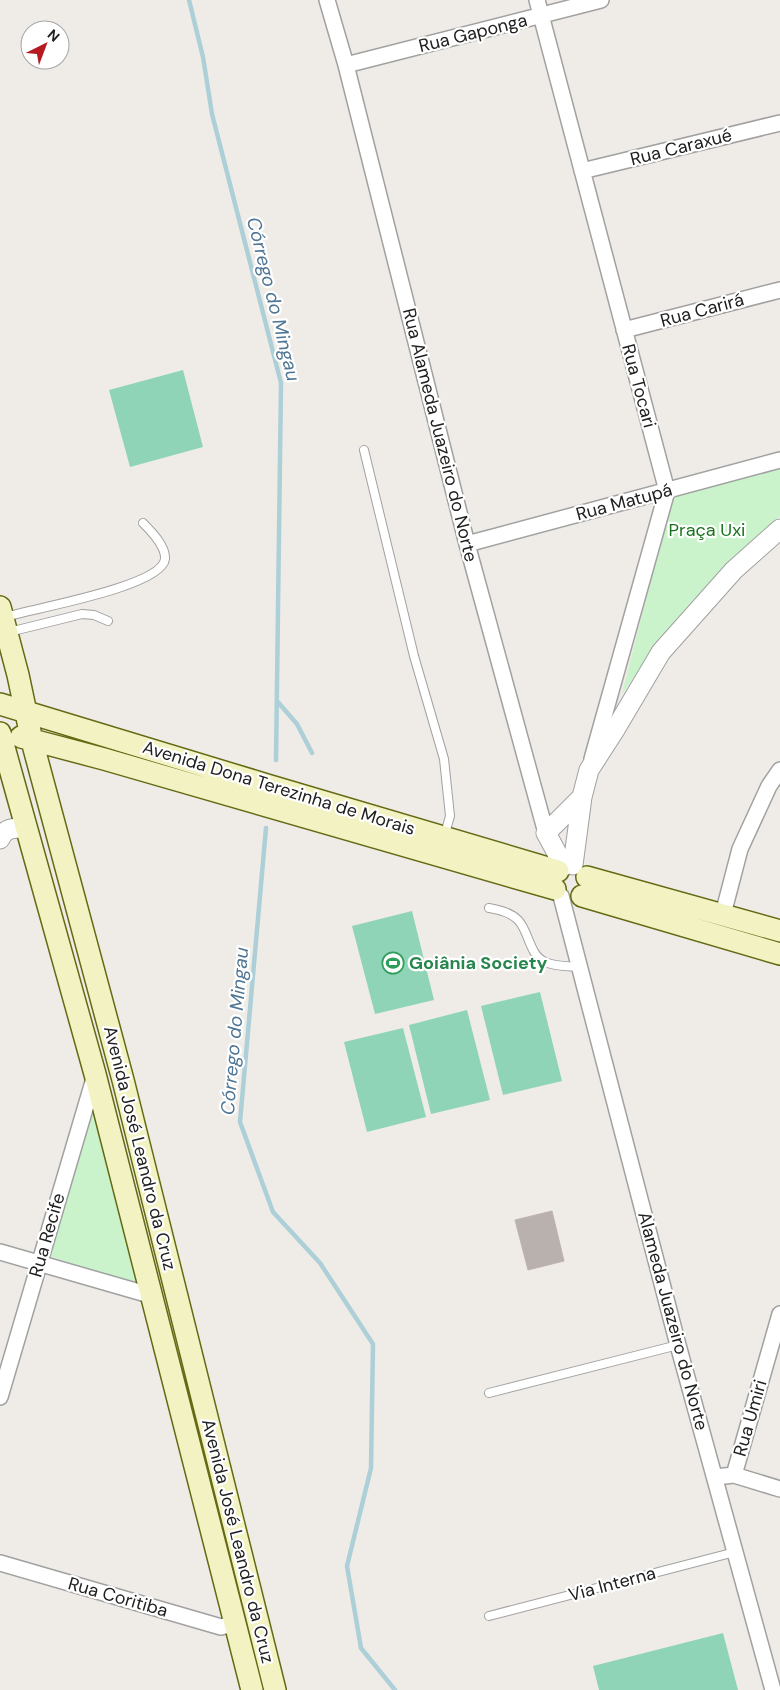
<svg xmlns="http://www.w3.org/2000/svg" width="780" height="1690" font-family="'DM Sans',sans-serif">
  <rect width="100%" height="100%" fill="#efece7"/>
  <path fill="#caf3cc" d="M780,469V516L690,603L622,694L672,496Z
    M94,1104L144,1287L46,1255Z"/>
  <path fill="#8fd4b7" d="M183,370L203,447L130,467L109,390Z
    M412,911L434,1000L375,1014L352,926Z
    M540,992L562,1081L503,1095L481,1006Z
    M467,1010L490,1100L431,1114L409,1025Z
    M403,1028L426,1117L367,1132L344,1042Z
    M723,1633L738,1690H599L593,1666Z"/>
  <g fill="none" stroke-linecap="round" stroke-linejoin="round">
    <path stroke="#adcfd7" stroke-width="4.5" d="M189,0L203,57L212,114L281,383L276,760
      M277,701L297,724L312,753
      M266,828L240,1122L273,1212L320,1263L373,1344L371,1468L347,1566L361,1648L395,1690"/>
  </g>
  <path fill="#b8b1ad" stroke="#bfb3ab" d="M552,1211L564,1261L528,1270L515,1220Z"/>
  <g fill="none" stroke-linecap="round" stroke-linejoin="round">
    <g stroke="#a1a1a1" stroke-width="10">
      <path id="service" d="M364,450L414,656L444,759L450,816L444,837
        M5,617C30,609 162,587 165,559C166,546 151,531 143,523
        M9,632L82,614L94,615L108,621
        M489,908C499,910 510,912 518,920C529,931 529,955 545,962C556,967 569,966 580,967
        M489,1393L678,1345
        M489,1616L735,1552"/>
    </g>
    <g stroke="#a1a1a1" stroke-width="18">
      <path id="minor" d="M327,0L346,65L467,544L546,833
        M537,0L667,491L592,759
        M346,65L601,0
        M582,171L780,123
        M624,330L780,290
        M467,544L780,460
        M561,896L678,1345L773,1690
        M723,914L740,849L769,786L780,770
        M0,1252L153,1296
        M0,1397L95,1075
        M734,1475L780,1489
        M715,1477L734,1475L780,1314
        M0,1563L221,1627L236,1623"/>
    </g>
    <g stroke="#a1a1a1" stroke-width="21">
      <path id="tertiary" d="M0,839C5,827 15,828 26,828
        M573,865L582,797L589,770L616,728L661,652L734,570L780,529
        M564,866L546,833L582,797"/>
    </g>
    <g stroke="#646a13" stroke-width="24">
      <path id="secondary" d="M0,607L18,675L32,741L123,1080L275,1690
        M0,704L267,785L558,871
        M0,733L95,1074L252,1690
        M21,737L104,759L555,889
        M587,877L780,931
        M582,896L780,954"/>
    </g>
    <use href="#service" stroke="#fff" stroke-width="8"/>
    <use href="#minor" stroke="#fff" stroke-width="15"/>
    <use href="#tertiary" stroke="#fff" stroke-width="19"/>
    <use href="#secondary" stroke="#f2f2c2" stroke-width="21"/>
  </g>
  <defs>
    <g id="stadium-ring" transform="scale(1.125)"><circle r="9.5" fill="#fff" stroke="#2e9e5b" stroke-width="1.5"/><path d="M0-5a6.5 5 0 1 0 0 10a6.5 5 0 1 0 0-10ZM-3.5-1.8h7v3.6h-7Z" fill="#2e9e5b"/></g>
  </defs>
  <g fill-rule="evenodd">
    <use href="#stadium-ring" x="393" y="963"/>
  </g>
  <g text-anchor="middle" stroke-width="4.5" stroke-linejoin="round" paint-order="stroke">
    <g font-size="18" fill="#202020" stroke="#fff">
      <text transform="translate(473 33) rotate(-14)" y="6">Rua Gaponga</text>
      <text transform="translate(681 147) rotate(-14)" y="6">Rua Caraxué</text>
      <text transform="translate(702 310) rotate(-15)" y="6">Rua Carirá</text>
      <text transform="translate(639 386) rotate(75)" y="6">Rua Tocari</text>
      <text transform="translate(440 435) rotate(76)" y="6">Rua Alameda Juazeiro do Norte</text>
      <text transform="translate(624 502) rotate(-15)" y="6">Rua Matupá</text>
      <text transform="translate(279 788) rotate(17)" y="6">Avenida Dona Terezinha de Morais</text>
      <text transform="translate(140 1148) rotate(76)" y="6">Avenida José Leandro da Cruz</text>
      <text transform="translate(47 1235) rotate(-74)" y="6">Rua Recife</text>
      <text transform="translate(673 1321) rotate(75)" y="6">Alameda Juazeiro do Norte</text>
      <text transform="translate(750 1418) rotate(-74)" y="6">Rua Umiri</text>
      <text transform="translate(238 1541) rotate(76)" y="6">Avenida José Leandro da Cruz</text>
      <text transform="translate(612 1584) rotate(-15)" y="6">Via Interna</text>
      <text transform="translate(118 1597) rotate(16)" y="6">Rua Coritiba</text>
    </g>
    <g font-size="18" fill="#19721d" stroke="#fff">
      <text x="707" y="536">Praça Uxi</text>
    </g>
    <g font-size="18" font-weight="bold" fill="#27864d" stroke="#fff" text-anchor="start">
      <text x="409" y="969">Goiânia Society</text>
    </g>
    <g font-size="19" font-style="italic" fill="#507695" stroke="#fff">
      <text transform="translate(274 299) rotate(76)" y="7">Córrego do Mingau</text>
      <text transform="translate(234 1031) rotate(-85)" y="7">Córrego do Mingau</text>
    </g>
  </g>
  <g transform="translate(45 45) rotate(42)"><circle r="24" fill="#ffffff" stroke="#a6a6a6"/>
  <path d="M0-4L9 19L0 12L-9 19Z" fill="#b6191f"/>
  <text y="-8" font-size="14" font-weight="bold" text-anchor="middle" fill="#202020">N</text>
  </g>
</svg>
